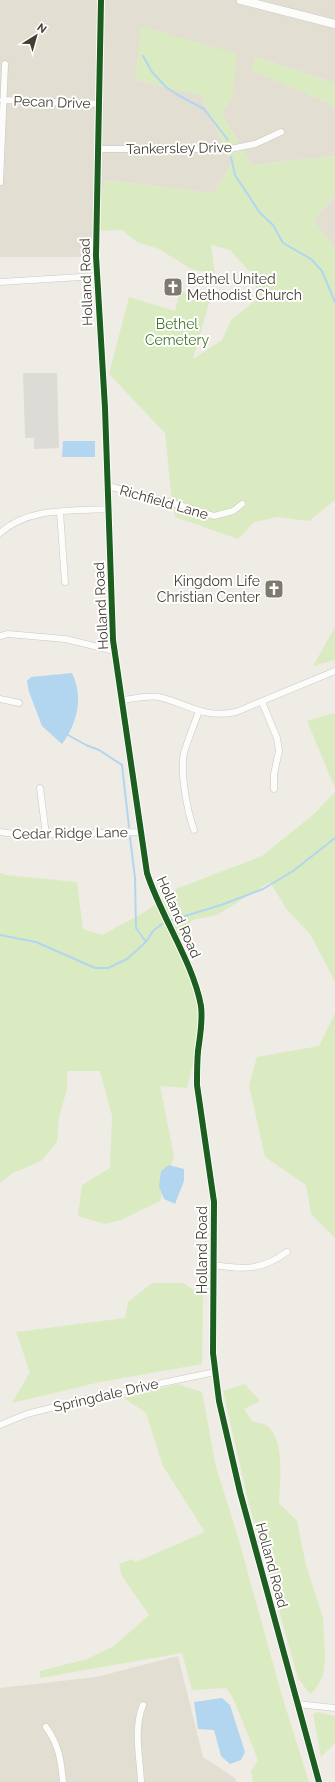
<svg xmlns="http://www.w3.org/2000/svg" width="335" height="1782" font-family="Raleway,sans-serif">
  <rect width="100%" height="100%" fill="#eeece5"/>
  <path fill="#e3ded2" d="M0,0H335V83L256,57L251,70L331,104L335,109V156L252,165L222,114L232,98L135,80L201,95L232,163L214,193L105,180L88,257H0Z
    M335,195V247L313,221Z
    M178,1656L203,1757L235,1778L237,1782H0V1688L96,1677Z"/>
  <path fill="#daebc2" d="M141,26L237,54L232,98L222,114L252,165L335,156V195L313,221L335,247V500L309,521L278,517L254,522L238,539L175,517L171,493L165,433L109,374L129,297L175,311L180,291L210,300L193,359L222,340L231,320L260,297L250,272L230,250L211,245L215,274L191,269L159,249L137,242L122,230L93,231L105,180L214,193L232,163L201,95L135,80Z
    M256,57L335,83V109L331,104L250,70Z
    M335,627V660L313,666Z
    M335,713V788L307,721Z
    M335,792V982L311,935L287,910L270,882L217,915L192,920L178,942L199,988L198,1043L187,1088L160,1086L174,1156L160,1201L121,1220L104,1224L78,1216L82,1185L110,1168L112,1116L100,1071H67V1089L59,1117L57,1142L41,1161L13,1173L0,1183V873L5,875L77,882L83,929L102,935L145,912L176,889L262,856L314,814Z
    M335,1013V1238L311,1214L306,1185L265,1157L249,1085L257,1057L319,1046Z
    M152,1283H183L203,1296L202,1364L100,1382L12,1403L30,1372L16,1332L125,1318L128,1302Z
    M177,1384L202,1392L216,1467L238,1537L282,1696L309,1782H253L251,1771L258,1760L233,1698L226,1688L192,1690L182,1653L40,1678V1671L87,1659L114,1646L149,1615L122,1576L119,1564L131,1559L136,1562L205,1532L163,1466L146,1413L124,1398Z
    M245,1384L260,1401L244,1409L252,1421C256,1423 264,1423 267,1426C285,1439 280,1484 279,1503L297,1521L306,1565L323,1618L325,1657L323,1676L315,1690L310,1694L298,1678L248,1500L223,1391Z
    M318,1712L335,1716V1743L321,1757L313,1714Z"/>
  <path fill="#dddbd5" d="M23,373H57L59,448L34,449V438H25Z"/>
  <path fill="#b2d6f0" d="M63,441H95V457H62Z
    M72,673C84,697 77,724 62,744L42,726L29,692L27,681L31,677Z
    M169,1165L184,1169V1181L175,1204L164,1199L159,1186L161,1171Z
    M222,1698L230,1705L245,1752L241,1760L230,1764L221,1756L214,1730L198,1729L194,1702Z"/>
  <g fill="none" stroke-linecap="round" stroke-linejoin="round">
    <path stroke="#b2d6f0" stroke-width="2" d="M143,56L152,72L166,87L178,95L204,109L228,140
      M231,157L235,175L260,213L273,225L283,243L311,259L322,271L335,302
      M68,735L86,745L99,750L122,765L129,827
      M130,837L135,878L136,928L146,942
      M172,920L221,905L263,889L293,871L335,838
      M0,935L36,942L95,968H108L127,959L146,942L153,931L162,924"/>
    <g stroke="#cac8c1" stroke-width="7">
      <path id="minor" d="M101,0L96,256L105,408L113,640L147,873C161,917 193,962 201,1006C203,1021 200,1036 198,1051C197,1063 197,1074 197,1085L214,1202L213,1353L219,1401L240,1492L319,1782
        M3,100L100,104
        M99,149H230L255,144L281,132
        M0,182L5,64
        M0,282L97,276
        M108,486L180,505L214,516L233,511L242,504
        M60,512L65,582
        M0,533C29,507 72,511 109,509
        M0,636L8,634L65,639L115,651
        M0,699L19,703
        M122,700C134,699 147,695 159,697C189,704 203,719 236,712L335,671
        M262,702L277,738L279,751L274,774V789
        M40,788L46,835
        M194,830C187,810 180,773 184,753C188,739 194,725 199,711
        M0,832L21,835L140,832
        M215,1265C244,1270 262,1270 287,1252
        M0,1425L27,1414L86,1399L215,1372
        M297,1704L335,1708
        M46,1727C59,1745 61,1760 63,1782
        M141,1782C140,1757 133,1729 143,1705"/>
    </g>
    <g stroke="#cac8c1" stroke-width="9">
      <path id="tertiary" d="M241,0L335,24"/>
    </g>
    <use href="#minor" stroke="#fcfcfb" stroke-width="6"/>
    <use href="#tertiary" stroke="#fcfcfb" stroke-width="8"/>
    <g stroke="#fff" stroke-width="8">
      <path id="cycleway" d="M101,0L96,256L105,408L113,640L147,873C161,917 193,962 201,1006C203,1021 200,1036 198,1051C197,1063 197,1074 197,1085L214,1202L213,1353L219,1401L240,1492L319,1782"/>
    </g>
    <use href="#cycleway" stroke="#1b5e20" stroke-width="6"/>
  </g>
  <defs>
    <g id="church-square" transform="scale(1)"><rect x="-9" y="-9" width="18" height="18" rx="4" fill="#7f7a71" stroke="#fff"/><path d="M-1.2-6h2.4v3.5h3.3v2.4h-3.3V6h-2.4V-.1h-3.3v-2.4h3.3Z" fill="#fff"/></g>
  </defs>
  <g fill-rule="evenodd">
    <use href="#church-square" x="173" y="287"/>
    <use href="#church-square" x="274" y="589"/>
  </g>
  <g text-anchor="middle" stroke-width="4" stroke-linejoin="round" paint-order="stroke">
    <g font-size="14" fill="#433d32" stroke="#fff">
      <text transform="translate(52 102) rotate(2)" y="5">Pecan Drive</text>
      <text transform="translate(179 148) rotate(-1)" y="5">Tankersley Drive</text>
      <text transform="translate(86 282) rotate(-92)" y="5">Holland Road</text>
      <text transform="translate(164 502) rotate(16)" y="5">Richfield Lane</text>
      <text transform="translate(101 606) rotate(-93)" y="5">Holland Road</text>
      <text transform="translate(70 833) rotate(-1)" y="5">Cedar Ridge Lane</text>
      <text transform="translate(179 917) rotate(66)" y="5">Holland Road</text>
      <text transform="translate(202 1250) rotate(-90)" y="5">Holland Road</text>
      <text transform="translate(106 1395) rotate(-13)" y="5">Springdale Drive</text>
      <text transform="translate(272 1565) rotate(75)" y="5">Holland Road</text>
    </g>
    <g font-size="14" fill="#433d32" stroke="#fff" text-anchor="start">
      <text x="187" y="284">Bethel United<tspan x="187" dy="16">Methodist Church</tspan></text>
      <text x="260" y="586" text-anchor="end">Kingdom Life<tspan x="260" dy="16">Christian Center</tspan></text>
    </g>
    <g font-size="14" fill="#417722" stroke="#fff">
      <text x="177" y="329">Bethel<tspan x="177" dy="16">Cemetery</tspan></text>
    </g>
  </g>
  <g transform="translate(36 36) rotate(37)" stroke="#ffffff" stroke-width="3" paint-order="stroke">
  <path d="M0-3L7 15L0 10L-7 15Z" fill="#433d32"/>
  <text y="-6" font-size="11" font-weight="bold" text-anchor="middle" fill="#433d32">N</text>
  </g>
</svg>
